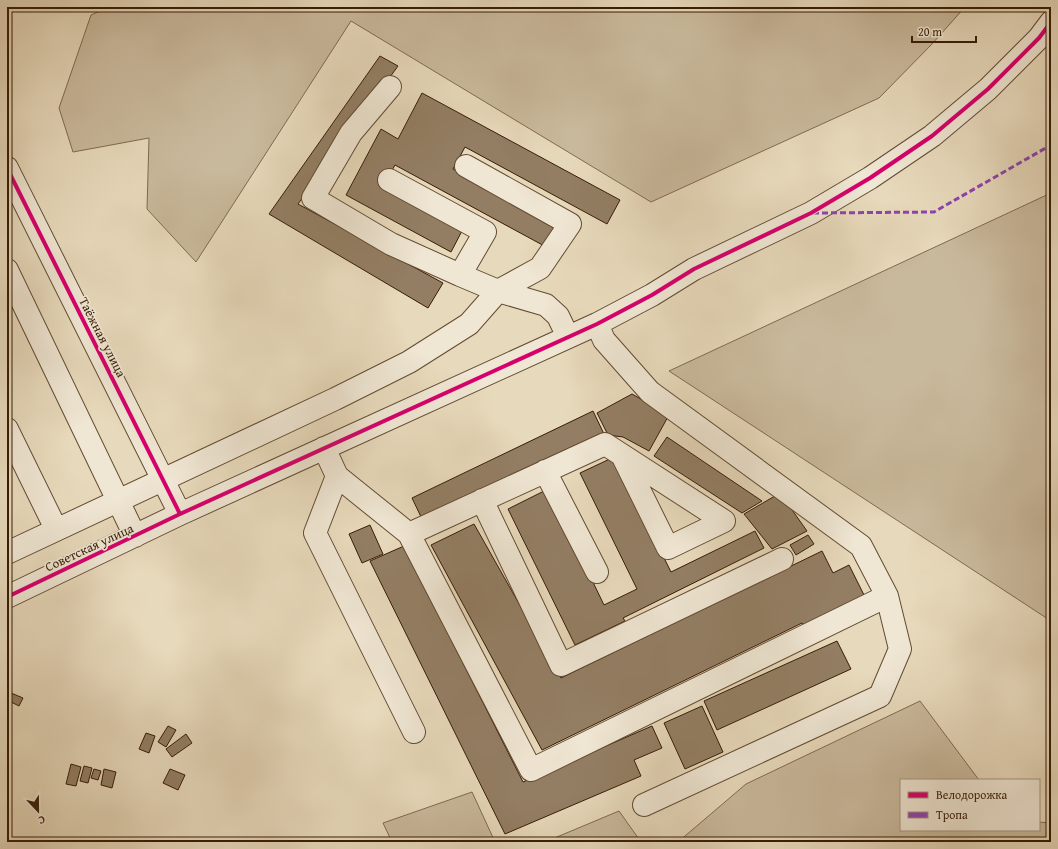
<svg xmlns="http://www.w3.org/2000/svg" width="1058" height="849" font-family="'Gentium Book Plus',serif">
  <rect width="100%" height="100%" fill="#e7d9bb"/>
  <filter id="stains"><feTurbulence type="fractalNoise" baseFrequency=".005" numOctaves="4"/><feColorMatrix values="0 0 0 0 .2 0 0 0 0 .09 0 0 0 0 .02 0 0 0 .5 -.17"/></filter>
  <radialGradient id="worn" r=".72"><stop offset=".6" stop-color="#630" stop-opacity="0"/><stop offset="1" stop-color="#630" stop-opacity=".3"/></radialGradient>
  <path fill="#c9b99c" stroke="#806a51" d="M109,7H965L932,44L879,98L651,202L351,21L196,262L147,209L149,138L73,152L59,108L91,15Z
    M1051,193V621L669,371Z
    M920,701L979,780H901V830H1039V822L1051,823V842H678L746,784Z
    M472,792L495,842H392L383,823Z
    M619,811L641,842H545Z"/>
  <path fill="#937e64" stroke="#371c06" d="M380,56L398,66L298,204L443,283L428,308L269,214Z
    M422,93L620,200L607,224L465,147L453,169L560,226L548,248L395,165L383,186L463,229L451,252L346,195L381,129L398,139Z
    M632,394L669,415L649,451L623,437L608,435L597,413Z
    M593,411L604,434L423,521L412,498Z
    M667,437L762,501L742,513L654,456Z
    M614,457L671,572L755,531L764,548L623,618L625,621L575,645L508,509L548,489L604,605L637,589L580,473Z
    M780,493L807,531L772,549L744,514Z
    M474,524L561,678L822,551L833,573L849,565L865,597L804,628L802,623L542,750L431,545Z
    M370,525L383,554L362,563L349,534Z
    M808,535L814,544L796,555L790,545Z
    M404,546L523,782L652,726L662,748L634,760L641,776L505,834L370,561Z
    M837,641L851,669L717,730L704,701Z
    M11,693L23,698L19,706L7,700Z
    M702,706L723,752L685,769L664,723Z
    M168,726L176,730L166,747L158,742Z
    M146,733L155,736L149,753L139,749Z
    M186,734L192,743L172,757L166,749Z
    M7,754H10L7,773Z
    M71,764L81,767L76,786L66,784Z
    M84,766L92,768L88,783L80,781Z
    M94,769L101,771L98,780L91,778Z
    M104,769L116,772L112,788L101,785Z
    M170,769L185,775L178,790L163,783Z"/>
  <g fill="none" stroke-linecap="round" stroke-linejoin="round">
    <g stroke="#634b33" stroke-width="24">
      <path id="minor" d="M390,87L351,133L313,198L391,244L460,275L498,291L546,305L558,316L568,337
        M7,168L180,514
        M389,180L485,232L460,275
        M7,270L135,536
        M597,324L604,340L650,392L861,546L887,596L900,649L880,696L644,805
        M7,429L56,529
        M324,448L337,476L409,534L531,770L887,596
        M545,471L597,572
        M337,476L315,533L414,732
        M482,500L561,665L782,559
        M409,534L605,444L724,521L668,548L623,457
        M7,553L335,399L409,362L469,324L498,291L540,268L570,224L466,166
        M7,597L180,514L597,324L652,295L694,269L811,213L870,178L932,136L988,89L1039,38L1051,22"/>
    </g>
    <use href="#minor" stroke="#efe6d3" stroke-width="22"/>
    <path stroke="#8e44ad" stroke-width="3" stroke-dasharray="6 3" stroke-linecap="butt" d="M813,213L934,212L1051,145"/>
    <g stroke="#efe6d3" stroke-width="6">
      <path id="cycleway" d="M7,168L180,514
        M7,597L180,514L597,324L652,295L694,269L811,213L870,178L932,136L988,89L1039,38L1051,22"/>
    </g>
    <use href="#cycleway" stroke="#d6006c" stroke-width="4"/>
  </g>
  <g text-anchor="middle" stroke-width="3.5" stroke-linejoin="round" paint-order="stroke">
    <g font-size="13" fill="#371c06" stroke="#efe6d3">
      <text transform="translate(103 337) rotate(63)" y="5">Таёжная улица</text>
      <text transform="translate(89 547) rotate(-25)" y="5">Советская улица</text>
    </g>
  </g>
  <rect width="1058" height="849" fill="none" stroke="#e7d9bb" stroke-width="24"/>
  <rect x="8" y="8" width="1042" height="833" fill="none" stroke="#371c06" stroke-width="2"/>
  <rect x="12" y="12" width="1034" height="825" fill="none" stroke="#371c06"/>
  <rect x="900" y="779" width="140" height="52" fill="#efe6d3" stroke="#a59581"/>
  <rect x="908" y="792" width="20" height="6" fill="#d6006c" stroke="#a59581"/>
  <text x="936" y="799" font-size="12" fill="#371c06">Велодорожка</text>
  <rect x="908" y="812" width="20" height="6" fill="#8e44ad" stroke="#a59581"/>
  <text x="936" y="819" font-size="12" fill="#371c06">Тропа</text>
  <g transform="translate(38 811) rotate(158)" stroke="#efe6d3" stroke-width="3" paint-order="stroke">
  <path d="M0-3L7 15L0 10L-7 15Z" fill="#371c06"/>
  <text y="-6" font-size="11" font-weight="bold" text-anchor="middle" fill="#371c06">С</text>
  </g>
  <path d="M912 36v6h64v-6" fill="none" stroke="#371c06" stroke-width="2"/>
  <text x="918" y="36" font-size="12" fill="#371c06" stroke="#efe6d3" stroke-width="3" paint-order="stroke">20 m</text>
  <rect width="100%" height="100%" filter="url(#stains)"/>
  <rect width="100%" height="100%" fill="url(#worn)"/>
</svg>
